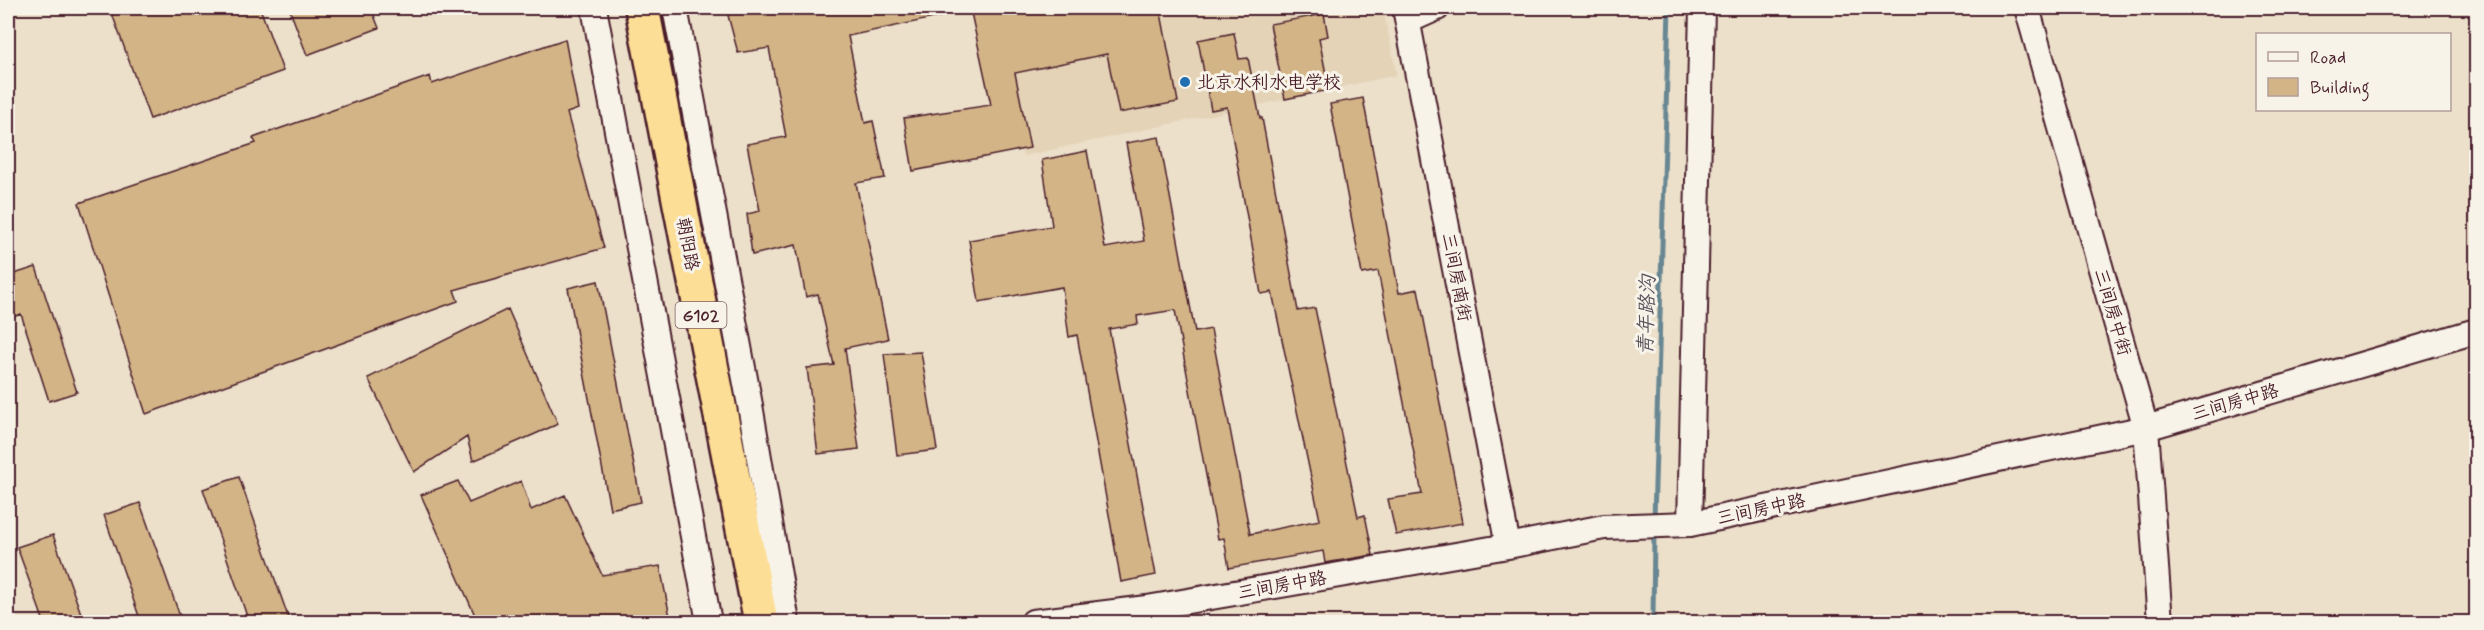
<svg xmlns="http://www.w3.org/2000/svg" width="2484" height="630" font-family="Mynerve,'LXGW WenKai TC',sans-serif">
  <rect width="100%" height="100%" fill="#ece0cb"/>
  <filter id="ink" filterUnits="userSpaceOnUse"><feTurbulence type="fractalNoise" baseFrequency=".0167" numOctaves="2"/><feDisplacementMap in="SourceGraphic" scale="12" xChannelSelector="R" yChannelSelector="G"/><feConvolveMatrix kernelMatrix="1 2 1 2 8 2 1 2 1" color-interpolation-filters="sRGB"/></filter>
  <g filter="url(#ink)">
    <path fill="#e4d3b7" d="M991,8H1383L1397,75L1023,156Z"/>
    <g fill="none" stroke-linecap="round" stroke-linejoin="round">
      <path stroke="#678792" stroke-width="5" d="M1654,519L1669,8
        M1653,622L1654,531"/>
    </g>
    <path fill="#d3b487" stroke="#4a1f2b" stroke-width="1.5" d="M110,8H260L283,71L150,119Z
      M289,8H371L379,28L307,55Z
      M726,8H953V14L848,36L865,123L873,121L885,178L856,183L888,339L845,348L859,449L818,454L807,368L834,365L818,294L806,297L796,245L752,255L747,214L760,211L747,144L786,137L769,48L738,53Z
      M970,8H1160L1178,102L1119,113L1107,54L1015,73L1030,148L913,171L904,118L991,105Z
      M1324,14L1328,36L1319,38L1329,90L1285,99L1270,24Z
      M1234,33L1239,59L1248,58L1260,118H1262L1298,311L1315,308L1358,517L1365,515L1373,555L1325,563L1323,551L1229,568L1224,538L1218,539L1175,310L1137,316L1138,324L1109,329L1156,575L1121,582L1077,335L1069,337L1062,287L979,302L969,240L1052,226L1042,160L1087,151L1105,248L1144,241L1126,143L1159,137L1195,332L1211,329L1250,534L1320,520L1272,292L1261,294L1227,107L1211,110L1198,40Z
      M565,39L578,109L567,113L604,248L454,290L458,301L146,414L79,203L256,143L253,138L430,76L432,84Z
      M1363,98L1399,293L1418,289L1463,523L1396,535L1388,499L1422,494L1378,271L1362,274L1330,104Z
      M36,267L77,392L49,401L21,314L8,319V276Z
      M598,281L641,502L610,509L568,288Z
      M508,309L558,424L473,461L467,437L414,472L368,378Z
      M921,352L937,450L897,455L884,354Z
      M239,477L290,622H249L203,489Z
      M458,481L469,503L521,481L531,510L565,495L602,575L660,566L671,622H478L421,495Z
      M140,503L182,622H141L104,515Z
      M53,535L84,622H44L17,547Z"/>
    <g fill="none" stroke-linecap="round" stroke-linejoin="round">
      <g stroke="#4a1f2b" stroke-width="28">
        <path id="minor" d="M594,8L709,622
          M675,8L750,405L787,622
          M1405,8L1508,546
          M2027,8L2146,428L2160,622
          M1408,21L1437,8
          M1690,524L1702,8
          M1033,622L1147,608L1508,546L1604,527L1690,524L2146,428L2476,331"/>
      </g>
      <g stroke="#4a1f2b" stroke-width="38">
        <path id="highway" d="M642,8L761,622"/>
      </g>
      <use href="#minor" stroke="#f7f3e8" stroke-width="24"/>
      <use href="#highway" stroke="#fdde96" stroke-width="33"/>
    </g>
  </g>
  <circle fill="#1f6fb2" stroke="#f7f3e8" stroke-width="2" cx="1185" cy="82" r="6"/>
  <g text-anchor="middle" stroke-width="6" stroke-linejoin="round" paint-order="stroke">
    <rect fill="#f7f3e8" stroke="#7e5f64" stroke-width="1.5" x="675.5" y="302" width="51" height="26" rx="4.5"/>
    <g font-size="16" font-weight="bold" fill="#4a1f2b">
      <text x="701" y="321">G102</text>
    </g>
    <g font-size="18" fill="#4a1f2b" stroke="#f7f3e8" text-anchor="start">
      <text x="1197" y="88">北京水利水电学校</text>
    </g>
    <g font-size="18" fill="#4a1f2b" stroke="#f7f3e8">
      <text transform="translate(688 244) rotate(79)" y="6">朝阳路</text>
      <text transform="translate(1457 277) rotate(79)" y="6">三间房南街</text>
      <text transform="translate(2113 312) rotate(74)" y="6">三间房中街</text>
      <text transform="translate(2235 402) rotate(-16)" y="6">三间房中路</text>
      <text transform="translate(1761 509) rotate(-12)" y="6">三间房中路</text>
      <text transform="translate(1282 585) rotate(-10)" y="6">三间房中路</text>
    </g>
    <g font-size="20" font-style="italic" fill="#59535e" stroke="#f7f3e8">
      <text transform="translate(1646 315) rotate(-88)" y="7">青年路沟</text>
    </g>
  </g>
  <rect width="2484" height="630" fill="none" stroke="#f7f3e8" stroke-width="30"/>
  <rect x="15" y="15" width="2454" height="600" fill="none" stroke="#4a1f2b" stroke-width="2" filter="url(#ink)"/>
  <rect x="2256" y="33" width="195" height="78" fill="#f7f3e8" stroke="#b29e9c" stroke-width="1.5"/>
  <rect x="2268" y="52" width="30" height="9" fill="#f7f3e8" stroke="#b29e9c" stroke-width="1.5"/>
  <text x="2310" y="63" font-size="18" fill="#4a1f2b">Road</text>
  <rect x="2268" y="78" width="30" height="18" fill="#d3b487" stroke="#b29e9c" stroke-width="1.5"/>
  <text x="2310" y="93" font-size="18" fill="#4a1f2b">Building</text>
</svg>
